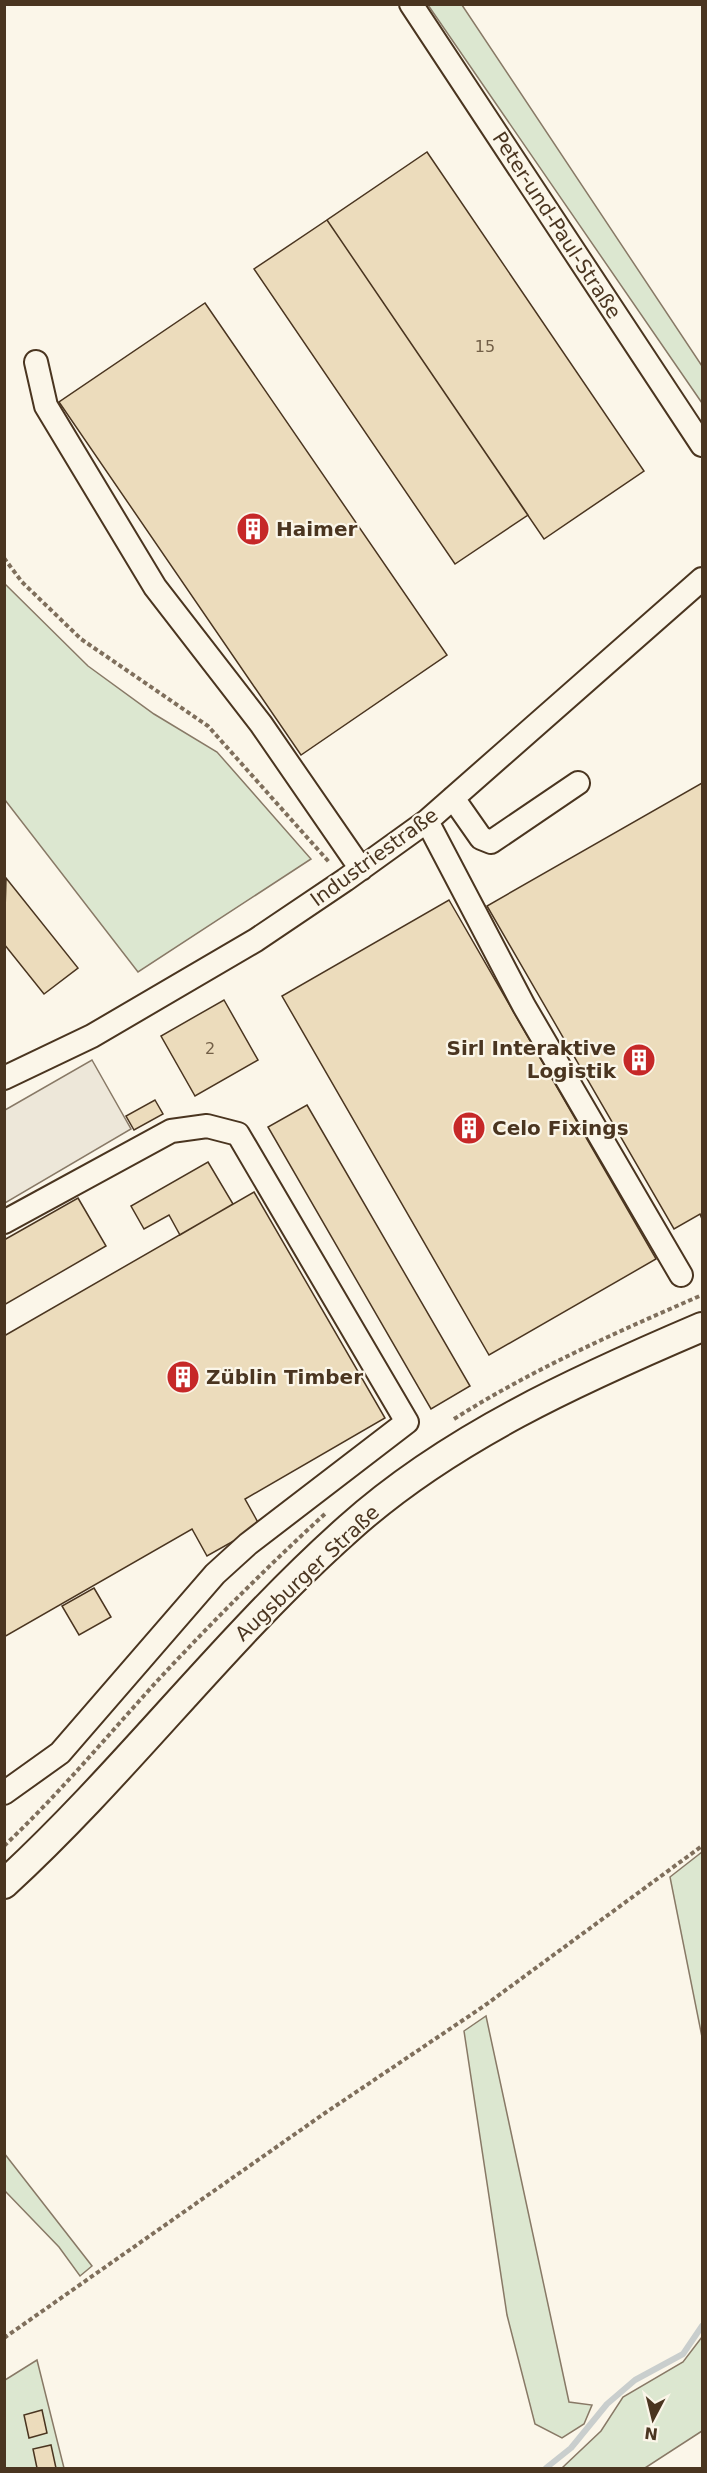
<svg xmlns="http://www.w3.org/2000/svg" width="707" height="2473" font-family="'DejaVu Sans',sans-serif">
  <rect width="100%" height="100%" fill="#fbf6e9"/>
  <path fill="#dce7d0" stroke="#887966" stroke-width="1.5" d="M428,5H462L702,366V403Z
    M4,583L88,666L154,714L217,752L311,859L138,972L5,800Z
    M702,1852V2037L670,1877Z
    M486,2016L569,2402L592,2405L584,2424L562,2438L535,2424L507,2315L464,2031Z
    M4,2153L92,2266L80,2276L59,2247L5,2191Z
    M702,2337V2431L645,2468H562L601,2431L623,2397L683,2362Z
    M37,2360L64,2468H5V2380Z"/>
  <path fill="#ede7d9" stroke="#887966" stroke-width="1.5" d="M92,1060L131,1129L5,1203V1110Z"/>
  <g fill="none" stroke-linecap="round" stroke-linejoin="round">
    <path stroke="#c9cecd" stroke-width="6" d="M546,2468L571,2448L607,2404L635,2380L683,2354L702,2326"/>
  </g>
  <path fill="#ecdcbc" stroke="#4a3520" stroke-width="1.5" d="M427,152L644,471L544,539L327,220Z
    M327,220L528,515L455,564L254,269Z
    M205,303L447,655L301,755L59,402Z
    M702,783V1219L700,1214L674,1229L487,906Z
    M6,878L78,968L44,994L4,944Z
    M449,900L656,1259L489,1355L282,996Z
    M224,1000L258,1060L195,1096L161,1036Z
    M155,1100L163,1114L134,1130L126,1116Z
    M307,1105L470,1386L431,1409L268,1127Z
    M208,1162L233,1204L180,1235L169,1215L144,1229L131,1206Z
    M254,1192L385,1418L245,1499L260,1526L207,1556L192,1529L4,1637V1336Z
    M78,1198L106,1246L4,1305V1240Z
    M94,1588L111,1617L79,1635L62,1606Z
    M42,2410L47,2433L29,2438L24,2415Z
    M51,2445L56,2468H37L33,2449Z"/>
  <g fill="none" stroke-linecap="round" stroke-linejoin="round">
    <g stroke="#4a3520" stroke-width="26">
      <path id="minor" d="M411,4L702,445
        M36,362L46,406L155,587L261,724L361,869
        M453,798L481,838L491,842L578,783
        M427,821L524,1006L681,1275
        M4,1078L92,1036L256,940L345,880L427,821L702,579
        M4,1222L171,1131L207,1126L238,1134L407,1422L248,1544L215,1574L60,1753L4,1793"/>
    </g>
    <g stroke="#4a3520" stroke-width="32">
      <path id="major" d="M4,1884C126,1772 225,1638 349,1528C449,1438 580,1379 702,1327"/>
    </g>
    <path stroke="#7f6f5c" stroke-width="4" stroke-dasharray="4.5 3" stroke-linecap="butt" d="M4,558L22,582L81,639L208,726L329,862
      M454,1419C533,1369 617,1332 702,1295
      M4,1846C60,1793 108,1735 159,1679C213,1621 268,1566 327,1512
      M4,2338L325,2113L484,2006L702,1846"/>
    <use href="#minor" stroke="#fbf6e9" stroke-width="22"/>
    <use href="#major" stroke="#fbf6e9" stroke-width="28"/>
  </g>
  <defs>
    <g id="building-disc" transform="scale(1.725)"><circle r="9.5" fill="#c62828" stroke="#fbf6e9"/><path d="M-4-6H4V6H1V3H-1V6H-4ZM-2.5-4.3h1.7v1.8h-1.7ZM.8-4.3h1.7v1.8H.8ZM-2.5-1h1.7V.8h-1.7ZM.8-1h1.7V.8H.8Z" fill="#fff"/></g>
  </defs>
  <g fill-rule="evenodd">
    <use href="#building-disc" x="253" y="529"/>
    <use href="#building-disc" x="639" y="1060"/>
    <use href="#building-disc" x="469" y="1128"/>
    <use href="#building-disc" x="183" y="1377"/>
  </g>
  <g text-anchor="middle" stroke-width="4.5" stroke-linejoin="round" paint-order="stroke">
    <g font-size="16" fill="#725f47">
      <text x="485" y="352">15</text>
      <text x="210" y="1054">2</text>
    </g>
    <g font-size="20" fill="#4a3520" stroke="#fbf6e9">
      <text transform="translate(557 225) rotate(57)" y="7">Peter-und-Paul-Straße</text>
      <text transform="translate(374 857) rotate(-36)" y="7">Industriestraße</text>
      <text transform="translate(307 1573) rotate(-43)" y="7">Augsburger Straße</text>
    </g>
    <g font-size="20" font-weight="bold" fill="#4a3520" stroke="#fbf6e9" text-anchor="start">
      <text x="276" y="536">Haimer</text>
      <text x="616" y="1055" text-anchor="end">Sirl Interaktive<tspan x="616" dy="23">Logistik</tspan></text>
      <text x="492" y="1135">Celo Fixings</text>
      <text x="206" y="1384">Züblin Timber</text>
    </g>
  </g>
  <rect width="707" height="2473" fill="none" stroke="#4a3520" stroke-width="12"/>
  <g transform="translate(653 2419) rotate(187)" stroke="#fbf6e9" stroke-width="4.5" paint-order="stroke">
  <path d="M0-4.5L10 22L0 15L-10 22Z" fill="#4a3520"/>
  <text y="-9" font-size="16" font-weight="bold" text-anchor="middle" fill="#4a3520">N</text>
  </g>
</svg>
